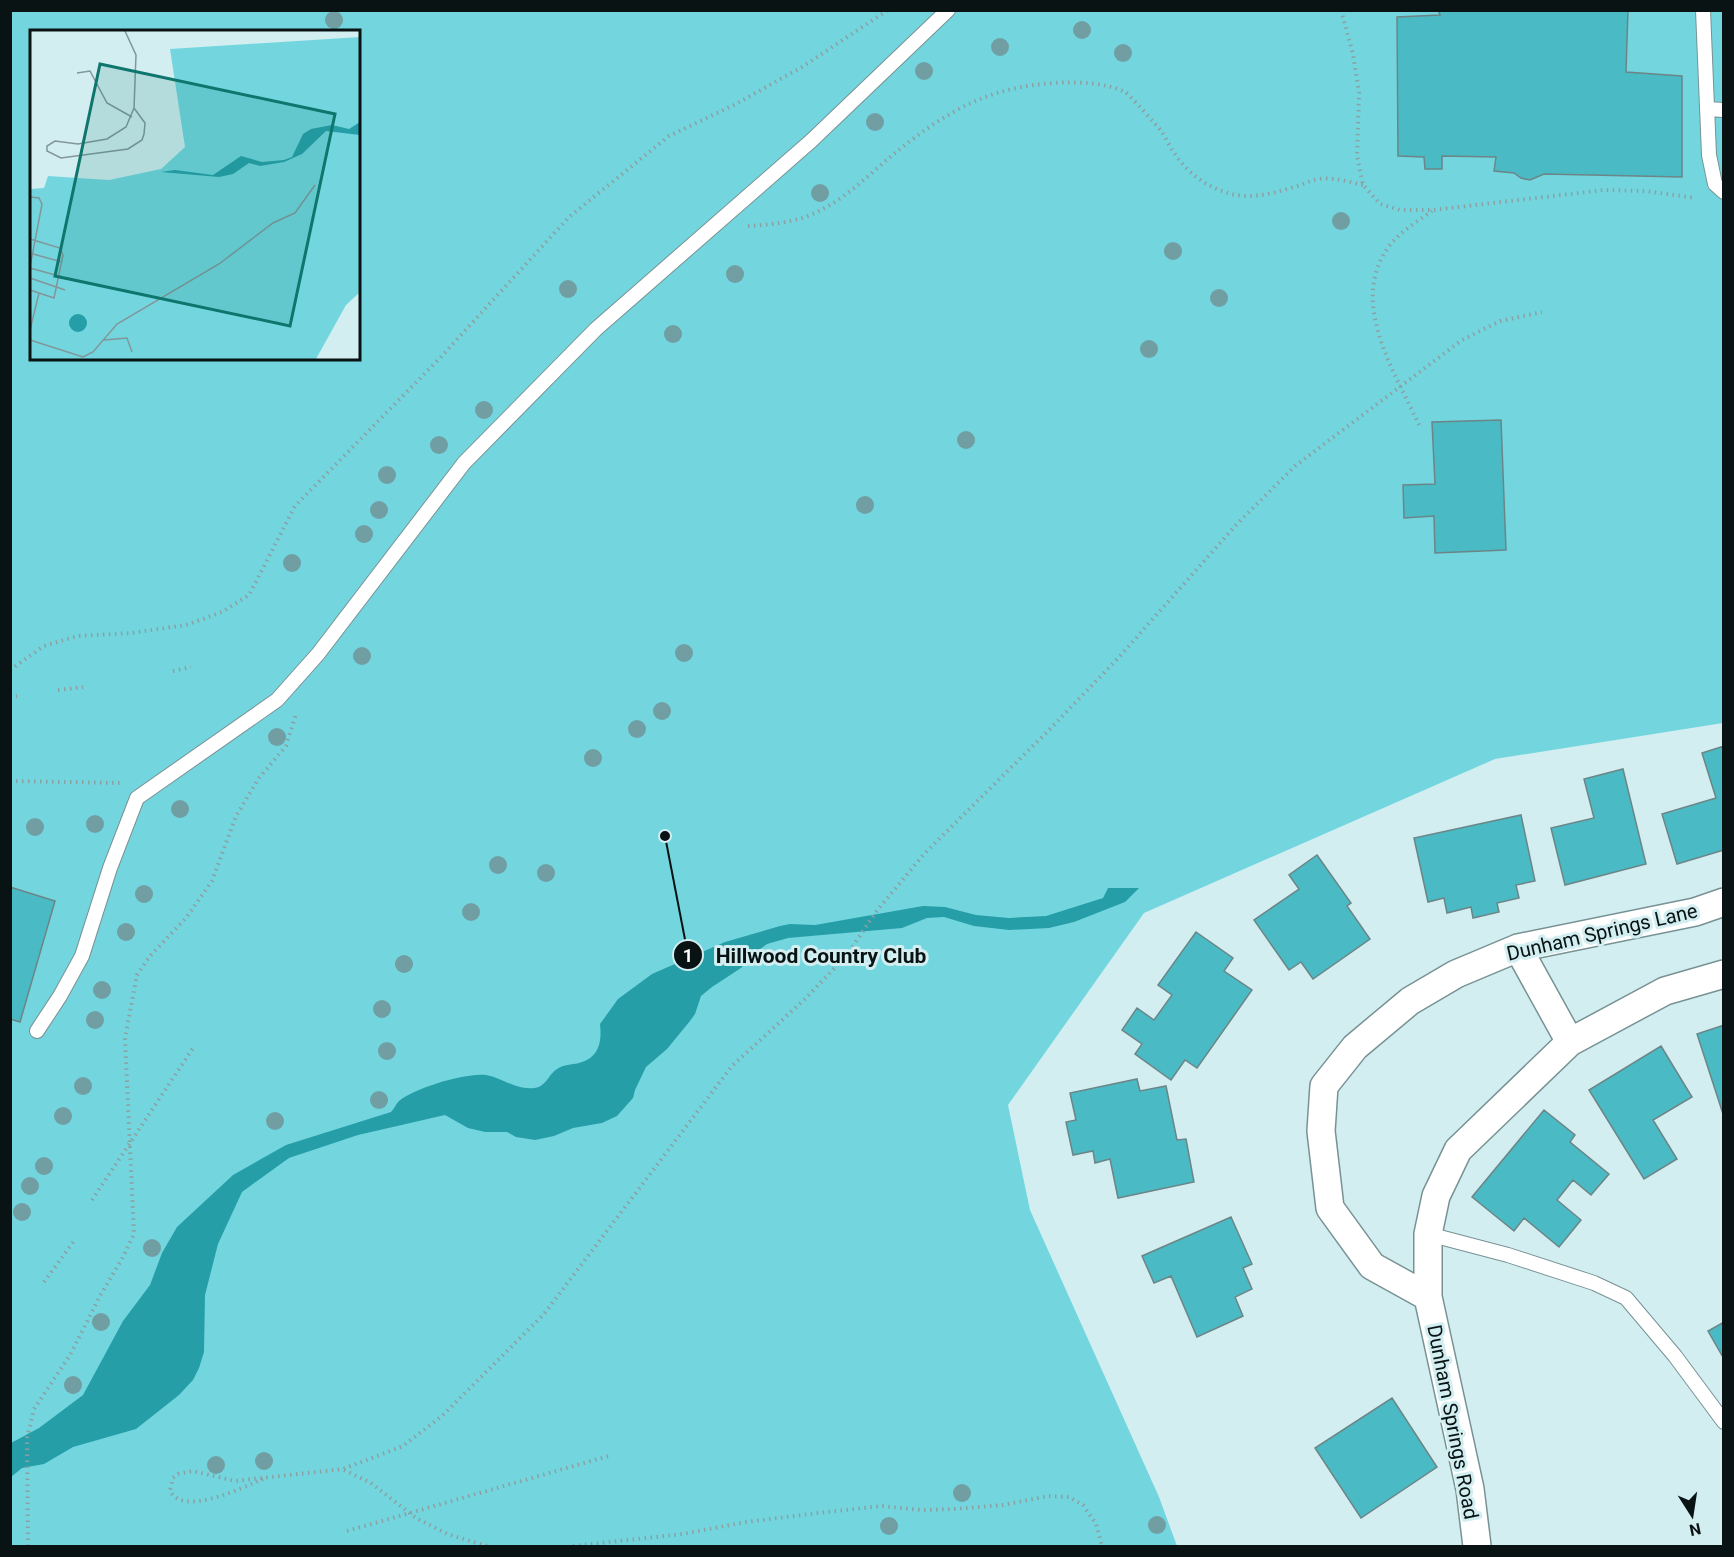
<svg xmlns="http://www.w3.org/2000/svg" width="1734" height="1557" font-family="Roboto,sans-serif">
  <rect width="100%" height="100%" fill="#d2eef1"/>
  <path fill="#73d6df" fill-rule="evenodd" d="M11,11H1723V723L1495,759L1144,913L1008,1105L1030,1210L1159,1497L1177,1546H11ZM32,32H358V358H32Z"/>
  <path fill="#269ea8" d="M1108,888H1139L1125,902L1074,922L1049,928L1009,930L974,926L944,917L927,918L902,928L788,938L767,944L751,956L741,968L712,987L701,996L695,1014L690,1021L667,1049L646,1067L635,1090L633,1098L617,1116L602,1123L573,1128L554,1136L535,1140L516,1137L507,1132H485L468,1128L445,1115L358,1135L289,1158L242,1192L218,1244L205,1295L204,1352L199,1368L193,1380L179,1395L136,1429L73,1447L44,1464L22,1468L11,1477V1443L39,1428L83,1395L123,1321L150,1285L162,1253L177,1227L233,1175L286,1145L391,1112C394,1109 396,1104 399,1101C414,1088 467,1072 486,1075C503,1078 515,1090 534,1088C546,1087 548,1075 557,1069C564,1064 571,1065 579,1063C599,1058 602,1042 600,1024L618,999L652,974L725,942L780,926L790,924L815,925L923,906L945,907L976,915L1009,918L1046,916L1103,898Z"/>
  <path fill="#4abac4" stroke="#6c8587" stroke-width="1.5" d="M1438,10H1628L1626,72L1682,76V177L1544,174L1530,180L1521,178L1514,173L1494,171L1496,157L1442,156V169H1425L1424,157L1398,156L1397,17L1440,15Z
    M1501,420L1506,550L1435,553L1434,516L1404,518L1403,485L1435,484L1432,422Z
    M1724,746V850L1677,864L1662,814L1716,798L1702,753Z
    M1623,769L1646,864L1565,885L1551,828L1594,818L1584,779Z
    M1521,815L1535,881L1516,885L1519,898L1497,903L1499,912L1473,918L1471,907L1447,913L1444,898L1428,902L1414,838Z
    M1317,855L1351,903L1347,906L1370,939L1313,979L1301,962L1289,970L1254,920L1299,889L1289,875Z
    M10,887L55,901L20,1022L10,1019Z
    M1196,932L1233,958L1224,971L1252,990L1197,1068L1185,1060L1171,1080L1135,1054L1142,1044L1122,1030L1137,1008L1154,1020L1172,995L1158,985Z
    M1724,1025V1117L1697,1034Z
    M1661,1046L1692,1097L1653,1120L1677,1159L1644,1179L1589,1090Z
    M1137,1079L1140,1091L1166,1086L1177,1140L1186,1139L1194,1182L1118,1198L1110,1159L1095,1163L1093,1151L1073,1155L1066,1122L1076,1120L1070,1093Z
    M1544,1110L1575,1135L1570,1142L1609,1174L1591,1195L1573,1180L1557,1200L1581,1220L1559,1247L1524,1218L1514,1231L1472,1197Z
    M1231,1217L1252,1264L1243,1268L1252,1289L1235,1297L1243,1316L1197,1337L1171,1276L1154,1283L1142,1256Z
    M1724,1322V1359L1708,1331Z
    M1392,1398L1437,1467L1361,1518L1315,1448Z"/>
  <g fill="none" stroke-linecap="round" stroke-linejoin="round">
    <g stroke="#789294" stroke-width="16">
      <path id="service" d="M1703,10L1709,155L1715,184L1724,192
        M1707,109L1724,110
        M37,1031L60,996L82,956L110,868L137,798L277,700L318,654L464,463L596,329L811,141L948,10
        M1428,1234L1508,1255L1594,1283L1626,1298L1675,1356L1724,1422"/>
    </g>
    <g stroke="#789294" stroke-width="30">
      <path id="minor" d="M1724,902L1695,912L1518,948L1456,974L1410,1001L1355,1047L1324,1086L1321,1131L1330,1208L1372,1266L1428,1297V1234L1436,1196L1458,1150L1570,1042L1665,991L1724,974
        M1518,948L1570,1042
        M1428,1297L1470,1489L1477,1546"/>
    </g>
    <path stroke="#8ba0a2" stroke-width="4" stroke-dasharray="1.5 4.5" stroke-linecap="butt" d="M1341,10L1353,54L1359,93L1357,156L1363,185L1380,204L1400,210H1433L1604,190L1645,191L1696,198
      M748,226C766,225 785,223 802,218C839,206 866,177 895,153C921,132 951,110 983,98C1018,83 1090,75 1125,92C1130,95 1157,126 1162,132C1165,137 1168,143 1171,148C1182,167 1201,184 1222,191C1247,201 1272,194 1297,186C1304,184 1311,180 1319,179C1334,177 1349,182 1363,185
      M1419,425C1395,372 1347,301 1390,245C1401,231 1418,221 1432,211
      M10,670L44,646L78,636L131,633L186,625L222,612L249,595L295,506L440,358L569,217L669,136L734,105L802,67L888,10
      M173,671L191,667
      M58,690L83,687
      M10,697L17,696
      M10,781L121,783
      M92,1200L195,1045
      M44,1282L74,1241
      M344,1470L371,1483L416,1518L447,1534L487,1546
      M263,1479C244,1487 181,1518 170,1490L173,1478L178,1474L193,1471L235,1481L343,1469L403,1446L442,1416L544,1314L732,1066L805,999L847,955L875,913L924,854L1050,729L1121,655L1235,526L1295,466L1462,340L1500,321L1542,312
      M347,1531L612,1455
      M28,1546L27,1438L34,1409L70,1355L101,1294L122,1259L134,1234L125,1038L137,975L150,956L186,918L212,881L236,816L259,778L286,746L296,714
      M573,1546L683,1534L746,1522L818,1513L882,1506L922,1510L954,1509L1003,1505L1048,1496L1069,1497L1083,1505L1096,1524L1102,1546"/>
    <use href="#service" stroke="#fff" stroke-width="14"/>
    <use href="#minor" stroke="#fff" stroke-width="27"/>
  </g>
  <g fill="#709ea2">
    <circle cx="334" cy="20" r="9"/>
    <circle cx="1082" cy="30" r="9"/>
    <circle cx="1000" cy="47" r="9"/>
    <circle cx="1123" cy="53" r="9"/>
    <circle cx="924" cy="71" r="9"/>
    <circle cx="875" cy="122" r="9"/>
    <circle cx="820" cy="193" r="9"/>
    <circle cx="1341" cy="221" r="9"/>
    <circle cx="1173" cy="251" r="9"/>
    <circle cx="735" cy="274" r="9"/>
    <circle cx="568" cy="289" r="9"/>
    <circle cx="1219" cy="298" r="9"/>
    <circle cx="673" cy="334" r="9"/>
    <circle cx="1149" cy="349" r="9"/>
    <circle cx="484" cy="410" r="9"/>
    <circle cx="966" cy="440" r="9"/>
    <circle cx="439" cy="445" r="9"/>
    <circle cx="387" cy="475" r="9"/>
    <circle cx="865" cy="505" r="9"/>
    <circle cx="379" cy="510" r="9"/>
    <circle cx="364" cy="534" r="9"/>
    <circle cx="292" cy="563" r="9"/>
    <circle cx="684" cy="653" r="9"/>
    <circle cx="362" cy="656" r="9"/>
    <circle cx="662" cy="711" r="9"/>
    <circle cx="637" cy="729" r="9"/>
    <circle cx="277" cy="737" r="9"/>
    <circle cx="593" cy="758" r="9"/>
    <circle cx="180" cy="809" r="9"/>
    <circle cx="95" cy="824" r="9"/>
    <circle cx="35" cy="827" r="9"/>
    <circle cx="498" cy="865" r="9"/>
    <circle cx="546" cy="873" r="9"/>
    <circle cx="144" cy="894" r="9"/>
    <circle cx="471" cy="912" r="9"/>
    <circle cx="126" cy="932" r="9"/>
    <circle cx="404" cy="964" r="9"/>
    <circle cx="102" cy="990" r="9"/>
    <circle cx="382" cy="1009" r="9"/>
    <circle cx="95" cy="1020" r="9"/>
    <circle cx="387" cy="1051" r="9"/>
    <circle cx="83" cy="1086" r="9"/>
    <circle cx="379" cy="1100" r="9"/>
    <circle cx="63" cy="1116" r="9"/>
    <circle cx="275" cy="1121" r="9"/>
    <circle cx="44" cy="1166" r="9"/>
    <circle cx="30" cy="1186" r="9"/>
    <circle cx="22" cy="1212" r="9"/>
    <circle cx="152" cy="1248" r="9"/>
    <circle cx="101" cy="1322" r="9"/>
    <circle cx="73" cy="1385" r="9"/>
    <circle cx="264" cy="1461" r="9"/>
    <circle cx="216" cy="1465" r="9"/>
    <circle cx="962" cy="1493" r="9"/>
    <circle cx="1157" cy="1525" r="9"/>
    <circle cx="889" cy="1526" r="9"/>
  </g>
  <g text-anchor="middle" stroke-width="6" stroke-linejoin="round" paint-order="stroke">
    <g font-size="20" fill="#091314" stroke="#d2eef1">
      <text transform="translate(1602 932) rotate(-13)" y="7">Dunham Springs Lane</text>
      <text transform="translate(1453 1422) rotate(79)" y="7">Dunham Springs Road</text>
    </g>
  </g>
  <g transform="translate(30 30)">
    <rect width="330" height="330" fill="#d2eef1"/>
    <path d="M330,7V262L316,275L286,329H0V159L14,158L18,146L79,150L131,139L155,117L140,19Z" fill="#73d6df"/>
    <path d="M330,92V105L296,101L272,124L254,132L230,136L219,133L203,144L189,147L131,142L145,140L183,145L211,126L232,132L254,130L262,127L273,104L281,99L302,95L319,99ZM39 293a9 9 0 1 1 18 0a9 9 0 1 1-18 0Z" fill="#269ea8"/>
    <path fill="none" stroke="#829699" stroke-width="1.5" d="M95,1L106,25L104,78M47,43L60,41L77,73L102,87M104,78L115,93L114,104L112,110L98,119L31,128L17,121V116L25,111L48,114L77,109L96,97ZM0,167L9,168L12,174L0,237M0,209L30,218L33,225L24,268L0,260M3,224L32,232M0,238L29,246M0,248L35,260M0,300L9,263M0,310L53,327L63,322L87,294L189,234L243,193L265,183L285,155M74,310L97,308L102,322"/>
    <path fill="#0f766e" fill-opacity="0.15" stroke="#0f766e" stroke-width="3" d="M70,34L305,84L260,296L25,246Z"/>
    <rect width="330" height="330" fill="none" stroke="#091314" stroke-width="3"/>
  </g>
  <path fill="none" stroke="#091314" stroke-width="2" d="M665 836L688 955"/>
  <g fill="#091314" stroke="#d2eef1" stroke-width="2">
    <circle cx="665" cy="836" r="6"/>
    <circle cx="688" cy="955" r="15"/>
  </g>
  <g font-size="18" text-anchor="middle" font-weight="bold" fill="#fff">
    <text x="688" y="962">1</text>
  </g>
  <g font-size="21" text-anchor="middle" font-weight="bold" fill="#091314" stroke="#d2eef1" stroke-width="6" stroke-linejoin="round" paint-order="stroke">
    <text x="821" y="963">Hillwood Country Club</text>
  </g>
  <rect width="1734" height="1557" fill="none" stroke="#091314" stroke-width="24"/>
  <g transform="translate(1692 1515) rotate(168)" stroke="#d2eef1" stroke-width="4.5" paint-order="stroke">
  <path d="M0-4.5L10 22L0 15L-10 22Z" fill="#091314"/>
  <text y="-9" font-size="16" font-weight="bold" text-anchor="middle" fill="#091314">N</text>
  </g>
</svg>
